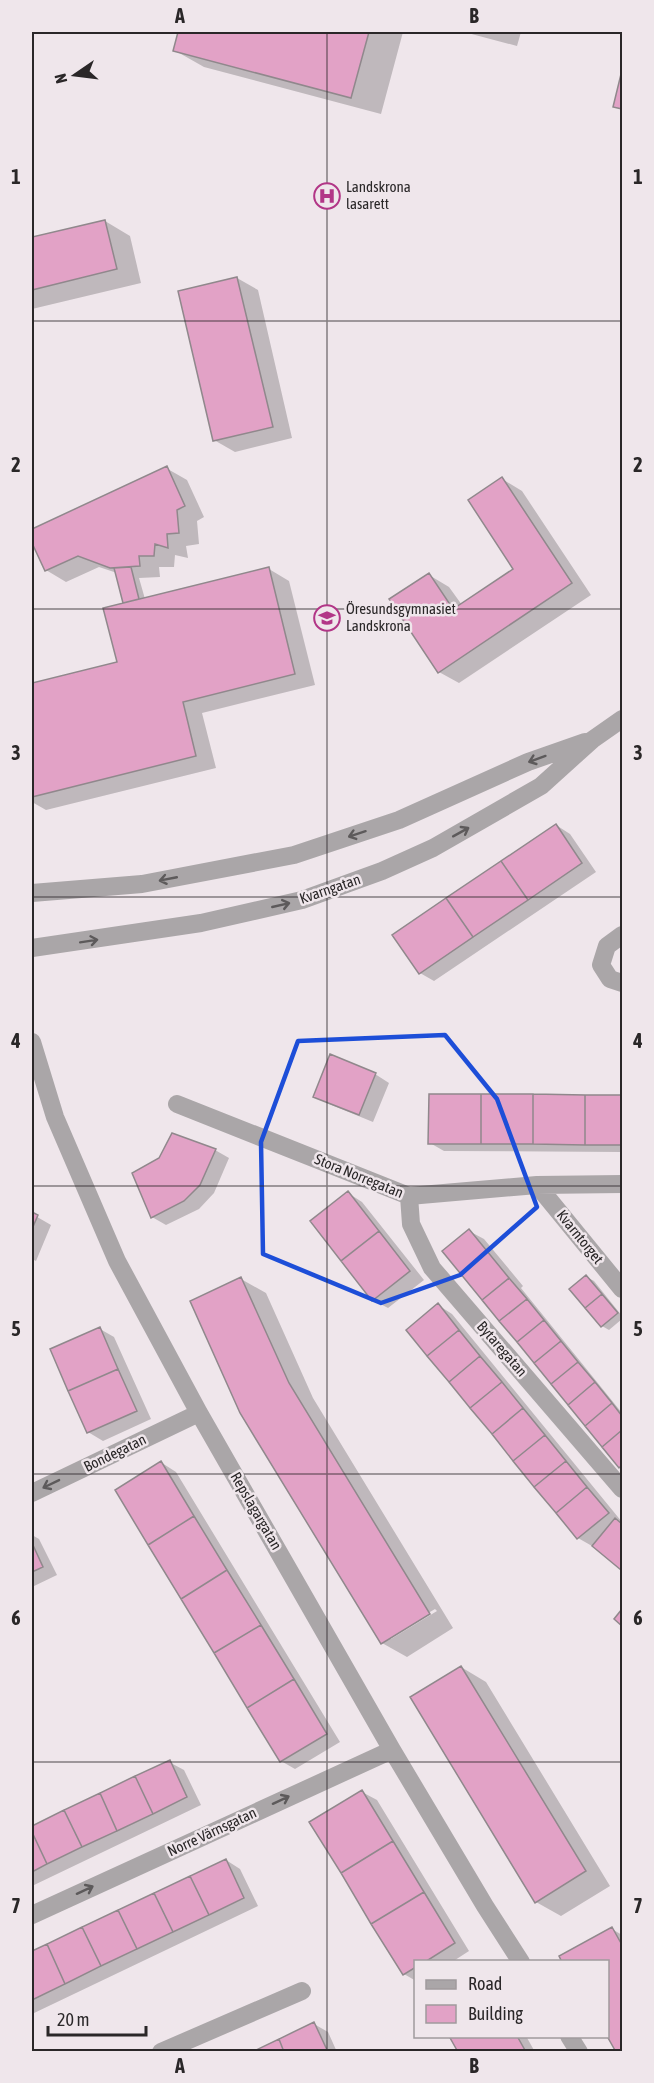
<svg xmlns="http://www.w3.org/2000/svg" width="654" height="2083" font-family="'Asap Condensed',sans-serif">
  <rect width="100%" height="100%" fill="#efe6eb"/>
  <path fill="#0003" fill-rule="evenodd" d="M180,32H403L381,114L204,67L174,50Z
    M464,32H521L517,46Z
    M622,76V110L615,106Z
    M105,221L130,236L141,283L32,309V239Z
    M237,278L258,290L292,438L235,452L214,440Z
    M166,468L187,480L204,517L197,521L199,544L186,546L188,558L175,555L174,567H159L160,577L139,578L145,599L269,569L289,581L315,685L202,713L216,768L46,810L32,802V685L119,663L127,604L124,602L117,573L99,567L66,582L46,570L32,539V531Z
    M502,479L522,491L591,595L459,683L439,672L429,575L449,587L462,605L515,570Z
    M556,825L570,834L596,872L434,981L420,973Z
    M375,1074L389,1083L373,1122L329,1104L315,1096Z
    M430,1095L622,1096V1152L444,1151L430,1143Z
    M215,1150L229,1158L214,1193L199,1209L166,1225L152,1217Z
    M348,1193L362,1202L424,1280L388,1308L373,1300L312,1222Z
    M32,1214L51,1225L36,1261L32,1259Z
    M469,1231L484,1239L523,1286L521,1288L622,1413V1469L484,1299Z
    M587,1277L594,1281L622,1316V1319L609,1330L602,1326L571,1289Z
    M241,1279L266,1293L313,1398L453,1628L407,1657L382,1643ZM435,1609L437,1611L391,1639V1635Z
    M438,1305L452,1314L622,1522V1569L594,1545L592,1546L578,1538Z
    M100,1329L114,1337L151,1419L103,1441L88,1432Z
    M162,1463L176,1472L340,1742L295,1769L281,1761Z
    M32,1535L39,1539L57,1575L32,1587Z
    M461,1667L486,1682L610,1886L561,1916L536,1902Z
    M169,1762L184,1770L201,1805L32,1886V1828Z
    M362,1792L377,1800L469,1951L452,1962H416V1981L404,1974Z
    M226,1860L240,1869L258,1906L32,2014V1953Z
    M612,1929L622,1935V2052H618L608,2035V1962Z
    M314,2024L328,2032L337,2052H256Z
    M451,2036H526L535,2052H460Z"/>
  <path fill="#e2a2c6" stroke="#90888c" stroke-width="1.5" d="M178,32H369L351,98L173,51Z
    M622,70V109L613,107Z
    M105,220L117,269L32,290V237Z
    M237,277L273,427L213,441L178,291Z
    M167,466L185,506L177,510L179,533L167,534L168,548L155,544L154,556H139L140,566L110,568L78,556L45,571L32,543V529Z
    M502,477L572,583L438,673L389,599L429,573L453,609L513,569L468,500Z
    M131,567L139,599L123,603L114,568Z
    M269,567L295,674L183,702L196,756L32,797V683L117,662L103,608Z
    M556,824L582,863L528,900L501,861Z
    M501,861L528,900L473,937L446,898Z
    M446,898L473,937L419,974L392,935Z
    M330,1054L376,1073L359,1115L313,1097Z
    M429,1094H481V1144H428Z
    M481,1094H533V1144H481Z
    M533,1094L585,1095V1145L533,1144Z
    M585,1095H622V1145H585Z
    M172,1133L216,1149L200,1185L184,1201L151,1218L132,1173L159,1158Z
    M348,1191L379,1231L341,1261L310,1221Z
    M32,1212L38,1215L32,1229Z
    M469,1229L509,1278L482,1300L442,1251Z
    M379,1231L410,1271L372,1301L341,1261Z
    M586,1275L602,1294L585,1308L569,1289Z
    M241,1277L289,1383L430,1614L381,1644L240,1413L190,1301Z
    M509,1278L527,1299L499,1321L482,1300Z
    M602,1294L618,1313L601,1327L585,1308Z
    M527,1299L544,1320L517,1342L499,1321Z
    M438,1303L459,1330L427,1356L406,1330Z
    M544,1320L561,1341L534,1363L517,1342Z
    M100,1327L118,1369L68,1391L50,1349Z
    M459,1330L480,1356L449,1382L427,1356Z
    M561,1341L578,1362L551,1384L534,1363Z
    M480,1356L502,1382L470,1408L449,1382Z
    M578,1362L595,1382L568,1405L551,1384Z
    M118,1369L137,1411L87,1433L68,1391Z
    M502,1382L523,1408L492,1434L470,1408Z
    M595,1382L612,1403L585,1426L568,1405Z
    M612,1403L622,1416V1430L602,1447L585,1426Z
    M523,1408L545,1435L513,1461L492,1434Z
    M622,1430V1465L619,1468L602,1447Z
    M545,1435L566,1461L534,1487L513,1461Z
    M161,1461L194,1516L148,1545L115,1490Z
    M566,1461L587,1487L556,1513L534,1487Z
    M587,1487L609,1513L577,1539L556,1513Z
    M194,1516L227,1570L181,1599L148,1545Z
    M615,1518L622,1524L621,1570L592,1546Z
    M32,1543L43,1567L32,1572Z
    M227,1570L261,1625L214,1653L181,1599Z
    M622,1609V1626L614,1619Z
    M261,1625L294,1679L247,1708L214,1653Z
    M461,1666L586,1871L535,1903L410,1697Z
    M294,1679L327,1734L280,1762L247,1708Z
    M170,1760L187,1797L153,1814L135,1776Z
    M135,1776L153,1814L117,1831L100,1793Z
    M362,1790L393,1841L341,1873L309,1822Z
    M100,1793L117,1831L82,1847L64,1810Z
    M64,1810L82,1847L47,1864L32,1832V1826Z
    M32,1832L47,1864L32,1872Z
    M393,1841L424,1892L371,1924L341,1873Z
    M226,1859L244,1898L209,1915L190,1876Z
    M190,1876L209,1915L173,1932L154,1893Z
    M424,1892L455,1943L425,1962H416V1967L403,1975L371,1924Z
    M154,1893L173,1932L137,1949L118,1910Z
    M118,1910L137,1949L101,1966L82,1927Z
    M82,1927L101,1966L65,1984L47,1944Z
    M612,1927L622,1945V2052H616L607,2036L608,1962H562L559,1956Z
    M47,1944L65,1984L32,2000V1951Z
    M314,2022L328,2052H284L279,2039Z
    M449,2036H517L526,2052H458Z
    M279,2039L284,2052H252Z"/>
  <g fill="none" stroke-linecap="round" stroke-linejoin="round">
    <path stroke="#aaa6a8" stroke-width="18" d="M32,893L142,884L294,855L399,820L528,762L585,742
      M622,935L607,946L601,965L610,979L622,983
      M32,948L201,923L302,900L382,871L433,848L541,786L592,740L622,719
      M32,1042L55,1117L117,1261L199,1413L392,1750L485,1906L521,1962
      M177,1104L409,1196L537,1185L622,1184
      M537,1185L622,1289
      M409,1196L411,1224L432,1268L622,1489
      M32,1493L199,1413
      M32,1915L392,1750
      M569,2036L579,2052
      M161,2052L302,1991"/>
  </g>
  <defs><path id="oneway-shaft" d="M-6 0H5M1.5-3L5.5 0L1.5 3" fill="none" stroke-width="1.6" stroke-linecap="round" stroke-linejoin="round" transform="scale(1.5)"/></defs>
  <g stroke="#5d5a5b">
    <use href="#oneway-shaft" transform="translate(537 759) rotate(160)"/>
    <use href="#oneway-shaft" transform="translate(461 832) rotate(-29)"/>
    <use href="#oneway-shaft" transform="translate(357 834) rotate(162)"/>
    <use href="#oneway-shaft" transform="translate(168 879) rotate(169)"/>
    <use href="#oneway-shaft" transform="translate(281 905) rotate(-13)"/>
    <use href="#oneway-shaft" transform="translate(89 941) rotate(-9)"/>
    <use href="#oneway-shaft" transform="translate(51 1484) rotate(154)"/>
    <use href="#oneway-shaft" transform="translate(281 1800) rotate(-25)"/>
    <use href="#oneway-shaft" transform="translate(85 1890) rotate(-25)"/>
  </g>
  <path fill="none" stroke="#1d4ed8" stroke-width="4.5" stroke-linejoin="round" d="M445,1035L497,1099L537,1207L460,1275L381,1303L263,1254L261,1142L298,1041Z"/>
  <path fill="none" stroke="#2a2728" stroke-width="1.5" stroke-opacity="0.55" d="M327,32V2052M32,321H622M32,609H622M32,897H622M32,1186H622M32,1474H622M32,1762H622"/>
  <defs>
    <g id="hospital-ring" transform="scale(1.35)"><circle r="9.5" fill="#efe6eb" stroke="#b23687" stroke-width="1.5"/><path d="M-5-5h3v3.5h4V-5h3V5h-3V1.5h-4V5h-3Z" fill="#b23687"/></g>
    <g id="school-ring" transform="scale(1.35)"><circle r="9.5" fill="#efe6eb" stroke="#b23687" stroke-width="1.5"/><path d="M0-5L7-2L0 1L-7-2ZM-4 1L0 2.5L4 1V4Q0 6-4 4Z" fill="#b23687"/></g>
  </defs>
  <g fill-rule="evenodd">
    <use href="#hospital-ring" x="327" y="196"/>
    <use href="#school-ring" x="327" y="618"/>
  </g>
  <g text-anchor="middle" stroke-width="5" stroke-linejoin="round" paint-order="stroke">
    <g font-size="15" fill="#2a2728" stroke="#efe6eb" text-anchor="start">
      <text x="346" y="192">Landskrona<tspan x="346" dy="17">lasarett</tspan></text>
      <text x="346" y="614">Öresundsgymnasiet<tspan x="346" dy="17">Landskrona</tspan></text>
    </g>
    <g font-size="15" fill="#2a2728" stroke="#efe6eb">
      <text transform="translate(330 889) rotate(-19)" y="5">Kvarngatan</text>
      <text transform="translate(359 1176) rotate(22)" y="5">Stora Norregatan</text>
      <text transform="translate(580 1237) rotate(51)" y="5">Kvarntorget</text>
      <text transform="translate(502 1349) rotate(49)" y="5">Bytaregatan</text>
      <text transform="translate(115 1453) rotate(-26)" y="5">Bondegatan</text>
      <text transform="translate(256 1511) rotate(60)" y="5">Repslagargatan</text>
      <text transform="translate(212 1832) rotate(-25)" y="5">Norre Värnsgatan</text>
    </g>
  </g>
  <rect width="654" height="2083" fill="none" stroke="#efe6eb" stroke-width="66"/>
  <rect x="414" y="1960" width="195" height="78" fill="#efe6eb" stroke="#a09a9d" stroke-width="1.5"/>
  <rect x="426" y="1980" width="30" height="9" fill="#aaa6a8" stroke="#a09a9d" stroke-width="1.5"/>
  <text x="468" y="1990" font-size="18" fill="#2a2728">Road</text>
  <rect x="426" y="2005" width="30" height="18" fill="#e2a2c6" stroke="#a09a9d" stroke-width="1.5"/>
  <text x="468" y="2020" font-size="18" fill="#2a2728">Building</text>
  <g transform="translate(75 75) rotate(256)" stroke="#efe6eb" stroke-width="4.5" paint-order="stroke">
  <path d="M0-4.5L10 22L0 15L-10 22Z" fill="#2a2728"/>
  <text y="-9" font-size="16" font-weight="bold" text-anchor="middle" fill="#2a2728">N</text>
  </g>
  <path d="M48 2026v9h98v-9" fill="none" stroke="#2a2728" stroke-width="3"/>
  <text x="57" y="2026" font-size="18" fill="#2a2728" stroke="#efe6eb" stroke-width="4.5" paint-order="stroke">20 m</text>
  <rect x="33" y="33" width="588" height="2017" fill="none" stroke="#2a2728" stroke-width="2"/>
  <g font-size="20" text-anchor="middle" font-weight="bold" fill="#2a2728">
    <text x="180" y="23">A</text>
    <text x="474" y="23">B</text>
    <text x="16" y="184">1</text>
    <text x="638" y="184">1</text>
    <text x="16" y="472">2</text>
    <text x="638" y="472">2</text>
    <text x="16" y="760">3</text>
    <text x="638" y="760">3</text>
    <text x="16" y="1048">4</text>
    <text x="638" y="1048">4</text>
    <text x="16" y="1336">5</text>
    <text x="638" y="1336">5</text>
    <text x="16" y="1625">6</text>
    <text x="638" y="1625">6</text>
    <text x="16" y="1913">7</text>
    <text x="638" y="1913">7</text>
    <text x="180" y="2073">A</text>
    <text x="474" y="2073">B</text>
  </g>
</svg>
